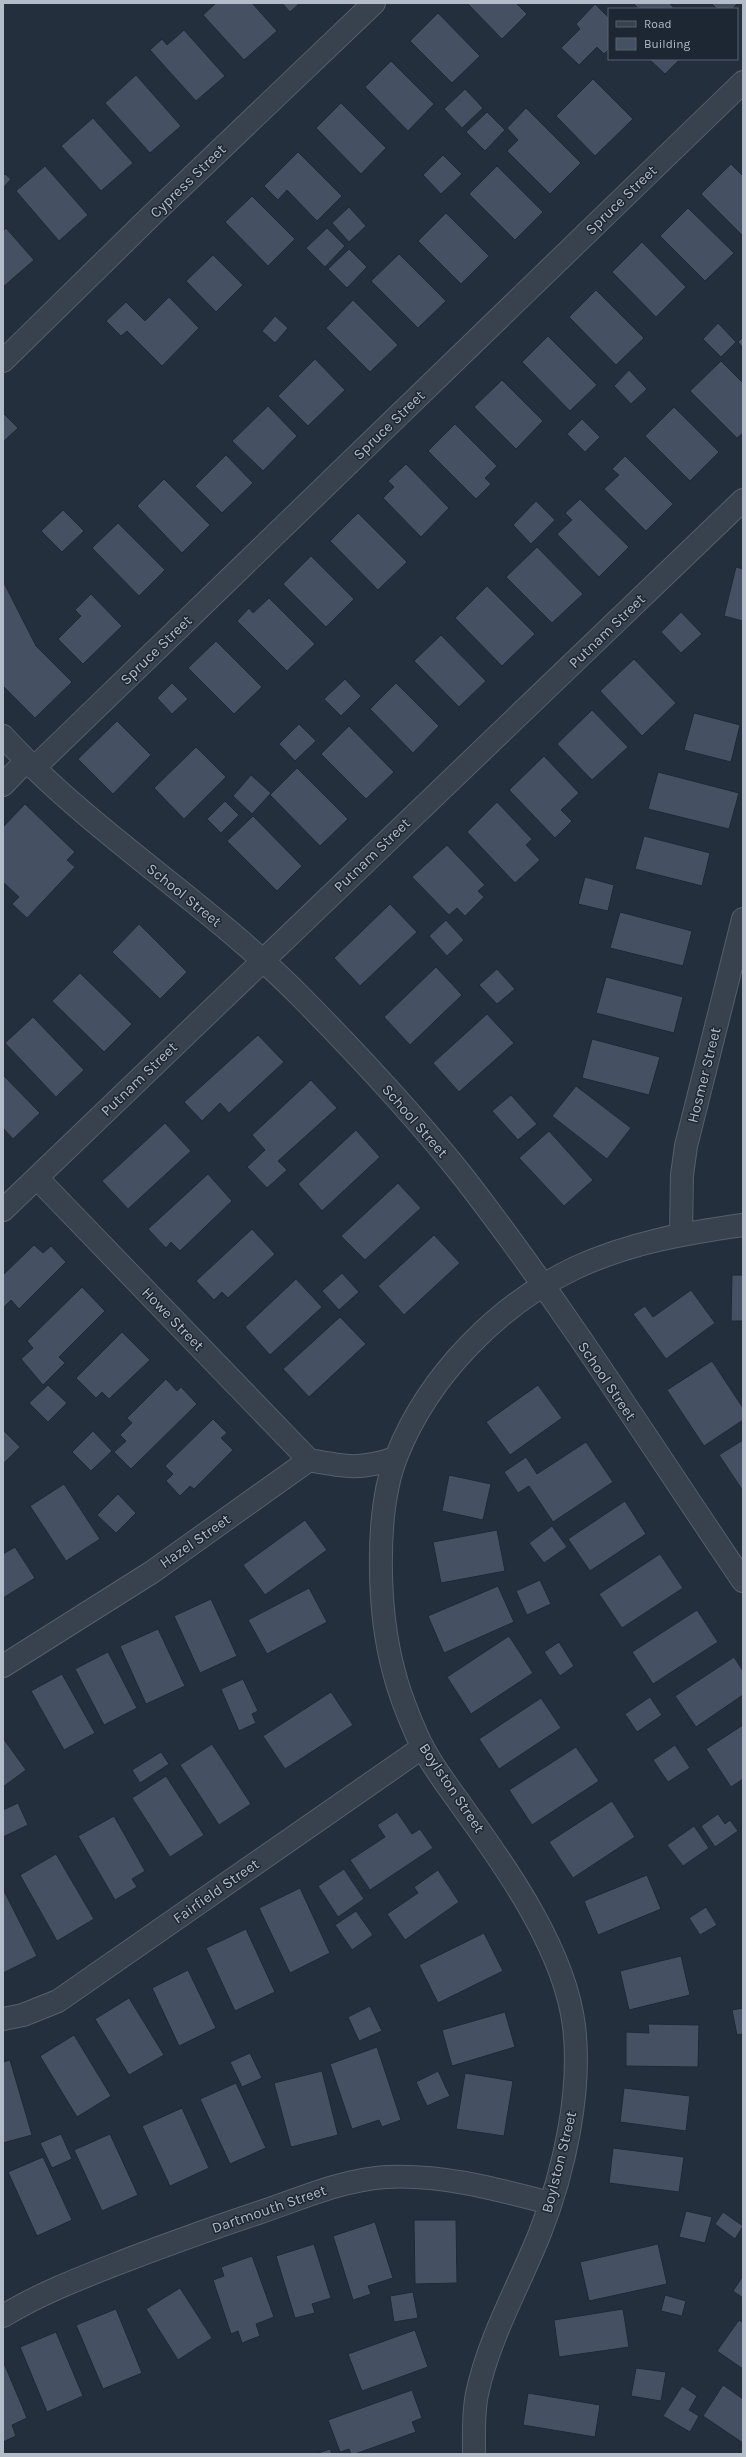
<svg xmlns="http://www.w3.org/2000/svg" width="746" height="2457" font-family="Karla,sans-serif">
  <rect width="100%" height="100%" fill="#242f3e"/>
  <path fill="#455162" stroke="#1f2835" d="M216,3H252L277,31L244,60L203,15Z
    M282,3H300L290,12Z
    M467,3H516L527,14L502,39Z
    M633,3H669L675,9H639Z
    M711,3H738L732,9H717Z
    M595,4L609,18V49L604,54L597,47L579,65L561,48L580,29L576,24Z
    M438,13L480,56L452,83L410,41Z
    M184,30L225,76L196,101L150,50L162,39L167,45Z
    M649,59H680L665,74Z
    M391,61L434,104L408,131L365,87Z
    M136,75L181,126L150,153L105,103Z
    M593,79L633,119L595,156L556,116Z
    M465,89L483,108L462,128L444,109Z
    M341,103L386,148L361,174L316,128Z
    M526,108L581,163L550,194L507,151L518,140L507,128Z
    M487,112L505,130L485,151L466,132Z
    M93,118L133,163L101,191L61,146Z
    M298,152L342,196L317,221L287,190L278,200L264,186Z
    M443,155L462,174L441,194L423,175Z
    M731,164L743,176V236L701,194Z
    M45,166L88,215L59,241L16,191Z
    M497,166L543,212L515,240L469,194Z
    M5,174L11,179L3,188V176Z
    M252,196L295,239L268,266L225,222Z
    M349,207L366,226L349,242L332,223Z
    M688,208L734,253L705,281L660,236Z
    M446,213L489,256L461,284L418,241Z
    M6,228L34,260L3,287V231Z
    M327,228L345,246L325,267L306,248Z
    M642,242L686,287L656,317L612,272Z
    M349,249L367,267L347,288L328,269Z
    M399,254L446,301L418,328L371,281Z
    M213,255L243,285L216,312L186,281Z
    M596,290L644,338L616,365L569,317Z
    M169,297L199,328L162,366L127,331L121,336L106,321L126,302L145,321Z
    M353,300L398,345L370,372L326,328Z
    M275,316L288,328L275,343L262,331Z
    M718,323L736,342L721,357L703,339Z
    M548,336L597,385L570,411L522,362Z
    M743,337V348L738,342Z
    M315,359L345,390L308,426L278,396Z
    M721,361L743,383V433L737,438L690,391Z
    M629,370L647,389L631,404L614,386Z
    M502,380L543,421L516,449L474,407Z
    M268,406L297,436L263,471L232,441Z
    M674,407L719,452L690,481L645,436Z
    M3,413L18,428L3,442Z
    M582,419L600,437L585,452L567,434Z
    M455,424L497,466L485,478L491,484L476,499L428,451Z
    M226,455L253,483L222,513L195,486Z
    M625,456L673,504L646,531L604,489L619,475L612,469Z
    M406,464L449,508L421,537L383,498L394,487L388,481Z
    M164,479L210,525L182,553L137,506Z
    M580,499L629,547L599,577L557,534L572,520L565,513Z
    M536,501L555,520L531,544L513,525Z
    M63,510L84,531L62,552L41,531Z
    M358,513L407,562L378,590L330,541Z
    M118,523L165,570L139,596L92,548Z
    M537,547L583,594L552,623L506,577Z
    M311,556L354,599L326,627L283,584Z
    M736,567L743,569V621L724,616Z
    M3,581L36,646L72,682L35,718L3,686Z
    M487,586L535,634L502,666L455,618Z
    M91,594L122,626L83,664L58,639L81,616L75,610Z
    M269,598L315,644L287,671L237,621L249,608L253,613Z
    M681,612L702,634L681,653L661,632Z
    M441,635L486,681L459,707L414,661Z
    M216,641L262,687L234,714L188,668Z
    M634,659L676,703L642,736L600,691Z
    M345,679L361,696L341,716L324,699Z
    M172,683L188,699L172,714L157,698Z
    M396,683L439,726L413,753L370,709Z
    M592,710L628,747L592,780L557,744Z
    M694,713L740,725L731,762L684,750Z
    M117,721L151,755L113,794L78,759Z
    M299,724L316,741L295,761L279,744Z
    M349,726L394,772L366,799L321,754Z
    M196,747L226,777L184,819L154,788Z
    M544,756L579,793L561,810L572,821L555,838L509,790Z
    M297,768L348,819L320,846L270,795Z
    M658,772L739,793L729,829L648,809Z
    M251,775L271,793L252,814L233,796Z
    M225,801L239,815L221,833L207,819Z
    M497,802L532,839L526,845L540,860L515,883L467,832Z
    M25,804L75,852L67,860L75,867L27,918L12,904L19,897L3,882V827Z
    M253,816L302,866L277,891L227,841Z
    M644,836L710,853L702,886L635,869Z
    M447,845L485,885L478,891L484,897L465,916L457,908L449,915L412,877Z
    M585,877L614,885L608,911L578,904Z
    M390,904L417,932L360,986L334,958Z
    M620,912L692,931L683,966L610,948Z
    M446,920L464,940L447,956L429,936Z
    M139,924L187,972L160,999L112,952Z
    M436,967L462,995L410,1045L384,1017Z
    M497,969L515,989L497,1004L479,985Z
    M80,973L132,1024L104,1052L52,1001Z
    M606,977L683,997L674,1033L596,1013Z
    M487,1014L514,1043L459,1092L433,1063Z
    M33,1017L84,1070L56,1097L5,1043Z
    M258,1035L284,1062L229,1113L220,1103L202,1121L184,1102Z
    M592,1039L660,1057L649,1095L582,1078Z
    M3,1075L40,1113L13,1139L3,1128Z
    M311,1080L337,1108L278,1161L287,1170L267,1188L247,1167L265,1150L252,1135Z
    M576,1086L631,1128L607,1159L552,1116Z
    M511,1095L537,1124L518,1140L492,1111Z
    M165,1123L191,1151L128,1209L102,1181Z
    M356,1130L380,1157L322,1211L298,1184Z
    M549,1131L593,1180L564,1206L519,1158Z
    M208,1174L232,1201L180,1251L171,1242L166,1248L148,1229Z
    M398,1183L421,1208L365,1260L341,1236Z
    M252,1229L275,1254L228,1298L222,1292L214,1300L196,1281Z
    M434,1235L460,1263L404,1315L378,1286Z
    M34,1245L43,1253L51,1246L66,1262L19,1309L11,1300L3,1308V1275Z
    M342,1273L359,1292L339,1310L322,1291Z
    M732,1275H743V1321H731Z
    M296,1279L322,1307L270,1355L245,1327Z
    M82,1287L105,1311L59,1357L65,1363L43,1385L21,1359L33,1348L27,1341Z
    M691,1290L715,1323L666,1359L633,1314L645,1306L653,1317Z
    M340,1317L366,1344L309,1397L283,1369Z
    M122,1332L150,1360L109,1399L102,1392L96,1398L76,1378Z
    M712,1361L743,1408V1420L704,1446L667,1390Z
    M166,1379L177,1391L181,1387L197,1404L131,1469L114,1452L126,1441L120,1435L132,1423L127,1418Z
    M48,1385L67,1403L48,1422L29,1403Z
    M538,1385L562,1418L510,1455L486,1422Z
    M213,1419L227,1433L221,1438L233,1450L194,1489L190,1486L180,1496L166,1481L173,1474L165,1466Z
    M4,1431L20,1447L3,1464V1432Z
    M93,1431L112,1451L91,1471L72,1452Z
    M743,1440V1491L719,1455Z
    M586,1442L613,1482L553,1522L529,1486L518,1493L504,1472L526,1457L537,1474Z
    M449,1475L491,1484L483,1520L442,1511Z
    M64,1484L100,1539L66,1561L30,1506Z
    M118,1494L136,1513L116,1533L97,1515Z
    M625,1501L646,1534L590,1571L568,1539Z
    M305,1520L327,1550L265,1595L243,1565Z
    M552,1526L567,1547L544,1563L529,1543Z
    M497,1530L505,1571L441,1583L433,1542Z
    M15,1547L35,1578L3,1598V1554Z
    M660,1554L683,1588L622,1628L599,1594Z
    M540,1580L551,1604L527,1615L516,1591Z
    M498,1586L514,1622L444,1653L428,1616Z
    M309,1588L327,1622L267,1654L248,1620Z
    M211,1599L237,1656L200,1673L174,1616Z
    M697,1610L718,1642L653,1684L632,1652Z
    M158,1629L185,1686L146,1704L120,1646Z
    M509,1636L533,1673L471,1714L447,1677Z
    M559,1642L574,1666L560,1676L544,1652Z
    M108,1652L137,1708L104,1725L75,1669Z
    M734,1657L743,1671V1695L696,1727L675,1696Z
    M62,1674L95,1733L64,1750L31,1691Z
    M243,1679L258,1711L252,1714L256,1723L239,1731L221,1689Z
    M331,1692L353,1725L285,1769L263,1736Z
    M650,1697L662,1715L637,1732L625,1714Z
    M541,1698L561,1728L499,1769L479,1739Z
    M743,1725V1779L731,1787L706,1749Z
    M3,1738L26,1770L3,1787Z
    M212,1744L251,1804L219,1825L180,1765Z
    M675,1745L690,1768L668,1782L653,1760Z
    M576,1747L599,1781L532,1825L509,1790Z
    M161,1752L169,1764L140,1783L132,1770Z
    M166,1776L204,1835L170,1857L132,1798Z
    M612,1801L635,1837L573,1878L549,1842Z
    M18,1803L28,1825L3,1837V1810Z
    M397,1812L412,1834L420,1829L433,1848L370,1890L350,1860L385,1837L377,1825Z
    M718,1814L725,1824L730,1820L738,1831L715,1847L701,1826Z
    M114,1816L145,1871L132,1879L137,1887L115,1900L78,1836Z
    M694,1826L709,1848L683,1866L667,1845Z
    M56,1854L94,1919L57,1941L20,1875Z
    M344,1869L364,1899L338,1917L318,1886Z
    M438,1870L459,1902L405,1940L387,1914L418,1893L414,1887Z
    M647,1875L661,1909L598,1935L584,1901Z
    M300,1888L330,1953L290,1973L259,1908Z
    M3,1889L37,1956L3,1973Z
    M706,1907L717,1925L700,1935L689,1918Z
    M356,1911L373,1935L352,1950L335,1925Z
    M246,1929L275,1992L235,2011L206,1948Z
    M484,1933L503,1971L438,2003L419,1965Z
    M681,1956L690,1995L629,2010L620,1971Z
    M188,1970L216,2028L179,2046L152,1988Z
    M129,1998L164,2055L129,2075L95,2019Z
    M370,2006L382,2031L359,2041L348,2017Z
    M743,2008V2034L737,2035L732,2010Z
    M505,2012L515,2047L452,2066L442,2030Z
    M648,2024L699,2025L698,2067L626,2066V2032L649,2033Z
    M74,2035L111,2096L77,2117L40,2056Z
    M377,2047L401,2120L382,2127L379,2120L352,2129L330,2064Z
    M250,2053L262,2078L242,2087L230,2062Z
    M10,2060L32,2135L3,2143V2062Z
    M322,2071L338,2135L291,2147L274,2083Z
    M438,2071L450,2096L427,2106L416,2082Z
    M465,2073L513,2081L504,2136L456,2129Z
    M236,2083L266,2148L230,2164L200,2099Z
    M624,2088L690,2096L686,2131L620,2122Z
    M182,2108L209,2168L170,2186L142,2126Z
    M61,2134L72,2159L52,2168L40,2143Z
    M110,2134L138,2195L102,2211L74,2150Z
    M613,2148L684,2157L679,2192L609,2183Z
    M43,2157L72,2220L37,2236L8,2172Z
    M686,2211L712,2217L705,2243L679,2237Z
    M723,2212L743,2226L735,2239L715,2224Z
    M414,2220H456L457,2283L415,2284Z
    M375,2222L393,2278L368,2286L371,2294L353,2300L333,2236Z
    M314,2244L331,2298L312,2304L315,2313L295,2318L276,2256Z
    M658,2244L667,2284L589,2301L580,2262Z
    M252,2256L274,2317L256,2324L260,2336L242,2343L238,2331L231,2334L213,2280L224,2276L221,2267Z
    M743,2276V2298L733,2291Z
    M180,2288L212,2338L178,2360L146,2309Z
    M413,2292L418,2318L394,2322L390,2296Z
    M665,2295L686,2301L682,2316L661,2311Z
    M116,2309L142,2373L103,2389L76,2325Z
    M623,2309L629,2347L559,2357L554,2320Z
    M739,2320L743,2323V2369L717,2351Z
    M415,2330L428,2367L362,2391L348,2354Z
    M56,2332L83,2396L47,2412L20,2347Z
    M3,2361L27,2418L12,2425L16,2436L3,2442Z
    M636,2368L666,2372L661,2401L631,2396Z
    M723,2385L743,2399V2443L703,2416Z
    M682,2386L697,2396L689,2410L699,2416L690,2432L663,2416Z
    M412,2390L422,2418L412,2422L416,2432L355,2454H351L349,2449L340,2452L328,2420Z
    M528,2393L600,2405L595,2437L523,2425Z
    M330,2449L332,2454H315Z"/>
  <g fill="none" stroke-linecap="round" stroke-linejoin="round">
    <g stroke="#565f6c" stroke-width="24">
      <path id="minor" d="M3,361L155,212L374,3
        M3,736C94,835 212,905 306,1002C361,1058 416,1117 465,1179C564,1307 652,1447 743,1581
        M34,768L743,82
        M3,785L26,761
        M37,1178L309,1460
        M3,1210L743,500
        M681,1234L682,1175L686,1146L743,919
        M3,1666L152,1572L309,1460C346,1467 360,1470 396,1458
        M3,2019L23,2015L58,2001L423,1747
        M3,2316C41,2293 83,2277 124,2261C169,2244 213,2228 258,2213C300,2199 341,2180 386,2177C442,2174 496,2189 550,2203
        M474,2454C474,2434 473,2413 477,2394C489,2337 519,2286 540,2233C564,2172 582,2091 574,2026C565,1952 509,1871 466,1812C451,1790 432,1767 420,1742C410,1720 400,1696 394,1672C378,1614 374,1512 397,1455C429,1375 498,1305 575,1268C629,1243 685,1233 743,1225"/>
    </g>
    <use href="#minor" stroke="#38414e" stroke-width="22"/>
  </g>
  <g text-anchor="middle" stroke-width="3" stroke-linejoin="round" paint-order="stroke">
    <g font-size="15" fill="#b4bcc9" stroke="#1d2633">
      <text transform="translate(188 181) rotate(-44)" y="5">Cypress Street</text>
      <text transform="translate(621 200) rotate(-44)" y="5">Spruce Street</text>
      <text transform="translate(389 425) rotate(-44)" y="5">Spruce Street</text>
      <text transform="translate(607 631) rotate(-44)" y="5">Putnam Street</text>
      <text transform="translate(156 650) rotate(-44)" y="5">Spruce Street</text>
      <text transform="translate(372 855) rotate(-44)" y="5">Putnam Street</text>
      <text transform="translate(184 895) rotate(39)" y="5">School Street</text>
      <text transform="translate(704 1075) rotate(-76)" y="5">Hosmer Street</text>
      <text transform="translate(139 1079) rotate(-44)" y="5">Putnam Street</text>
      <text transform="translate(415 1121) rotate(49)" y="5">School Street</text>
      <text transform="translate(173 1319) rotate(46)" y="5">Howe Street</text>
      <text transform="translate(607 1381) rotate(56)" y="5">School Street</text>
      <text transform="translate(195 1541) rotate(-35)" y="5">Hazel Street</text>
      <text transform="translate(452 1788) rotate(56)" y="5">Boylston Street</text>
      <text transform="translate(216 1891) rotate(-35)" y="5">Fairfield Street</text>
      <text transform="translate(559 2162) rotate(-76)" y="5">Boylston Street</text>
      <text transform="translate(269 2209) rotate(-19)" y="5">Dartmouth Street</text>
    </g>
  </g>
  <rect width="746" height="2457" fill="none" stroke="#b4bcc9" stroke-width="8"/>
  <rect x="608" y="8" width="130" height="52" fill="#1d2633" stroke="#59626f"/>
  <rect x="616" y="21" width="20" height="6" fill="#38414e" stroke="#59626f"/>
  <text x="644" y="28" font-size="12" fill="#b4bcc9">Road</text>
  <rect x="616" y="38" width="20" height="12" fill="#455162" stroke="#59626f"/>
  <text x="644" y="48" font-size="12" fill="#b4bcc9">Building</text>
</svg>
